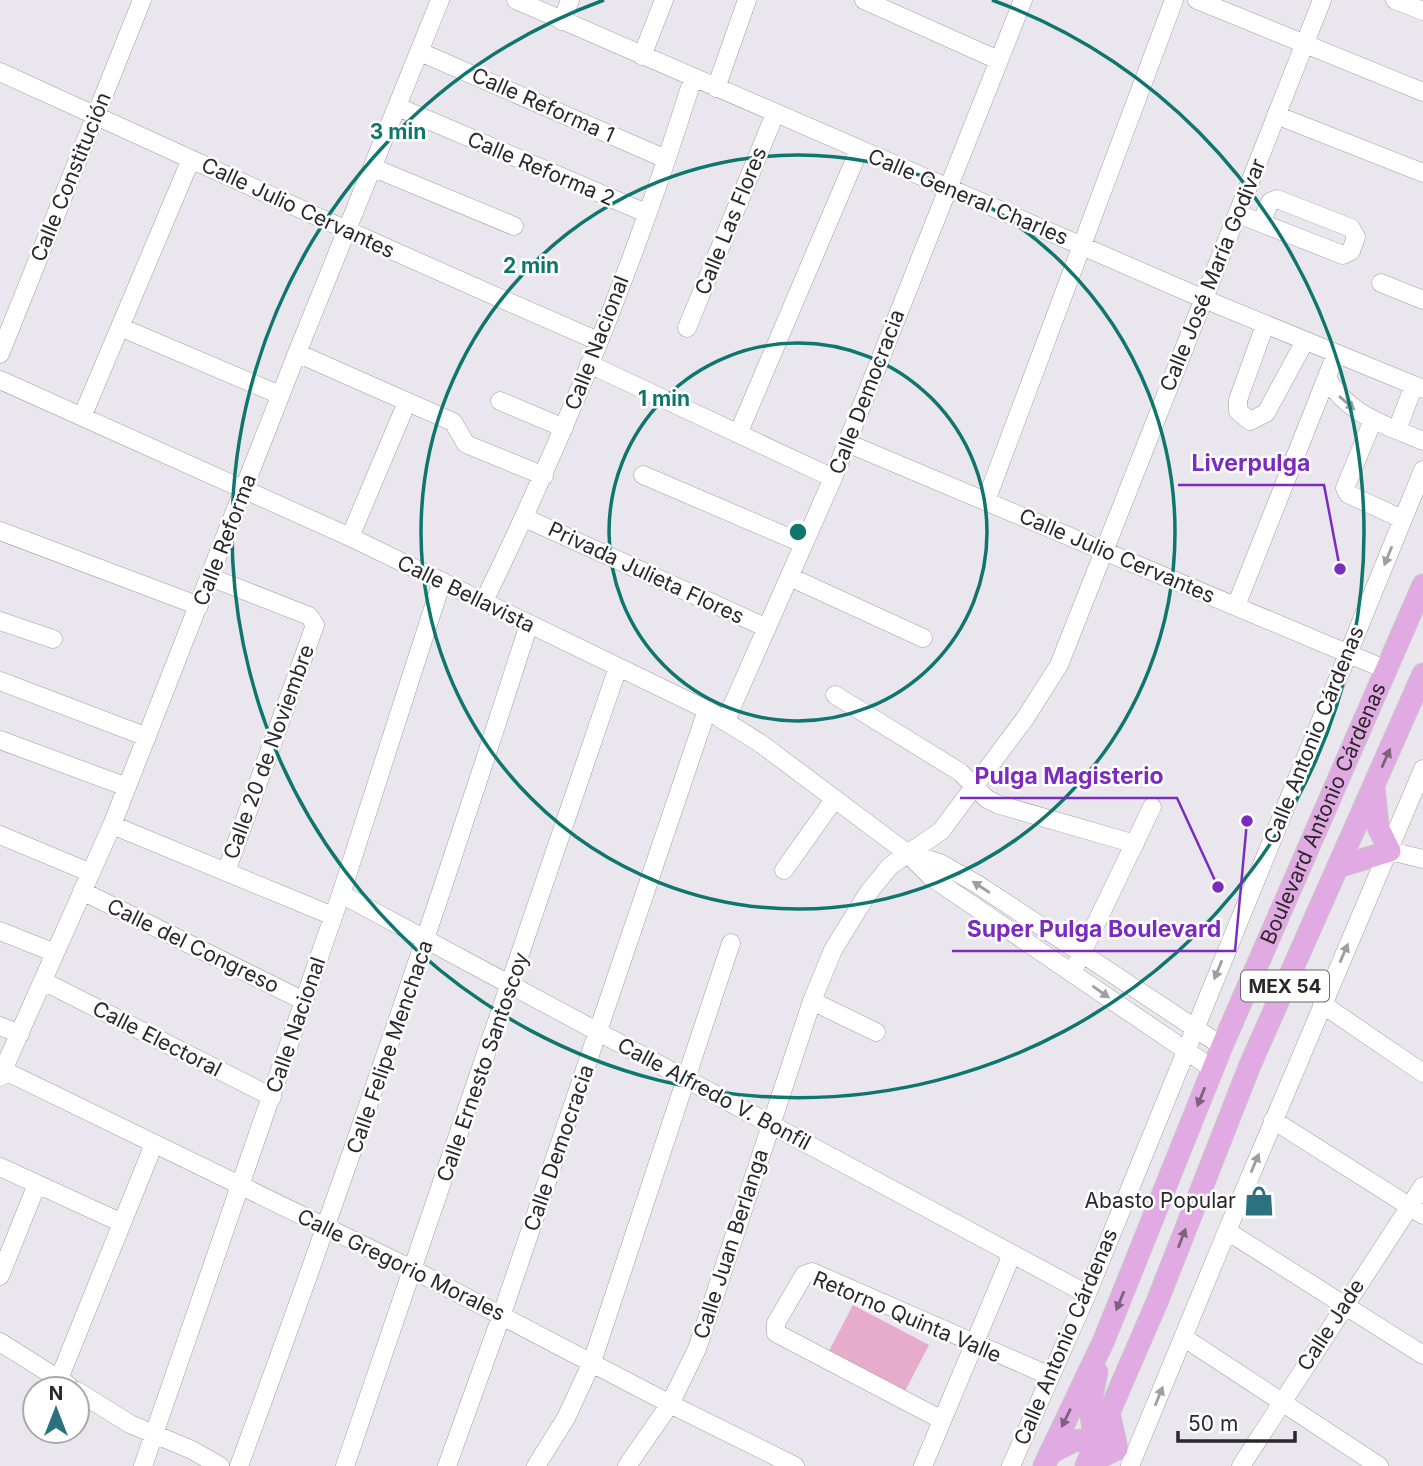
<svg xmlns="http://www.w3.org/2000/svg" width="1423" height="1466" font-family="Inter,sans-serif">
  <rect width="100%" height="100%" fill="#eae6ee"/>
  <path fill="#e7accc" d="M853,1305L929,1345L905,1391L829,1351Z"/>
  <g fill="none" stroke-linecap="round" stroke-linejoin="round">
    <g stroke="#a19da5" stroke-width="19">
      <path id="minor" d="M516,0L1204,299L1423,389
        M864,0L998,60
        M1197,0L1423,92
        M1395,0L1423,11
        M562,21L570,0
        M420,52L666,159
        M642,56L664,0
        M0,72C199,163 397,254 598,341
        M716,88L747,0
        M398,107L646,213
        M1276,115L1423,173
        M374,168L514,226
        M1238,214L1343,255L1351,251L1356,237L1351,228L1277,199L1270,202L1261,223
        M1381,283L1423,300
        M1265,325L1238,400V411L1250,421L1266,413L1305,341
        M120,327L280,395
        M687,328L775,114
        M297,353L453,422L466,444L544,476
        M0,354L142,0
        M589,364L833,478
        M1327,378C1348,415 1386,425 1423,441
        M0,380L350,537L707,710L760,743L907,853L931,877L1213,1069
        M500,401L564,428
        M82,417L191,159
        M1373,420L1345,488L1348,494L1402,519
        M1397,430L1414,385
        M738,434L859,150
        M847,443L1387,670
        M643,475L804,544
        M986,501L1174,0
        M525,518L767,628
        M0,531L199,606
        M350,537L407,402
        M210,577L309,616L315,625L226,872
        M790,577L923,638
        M484,601C566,433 637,257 693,78
        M1236,606L1336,354
        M0,621L53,639
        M0,681L147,737
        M835,695L960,772L987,799L997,804L1135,844
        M726,720L833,478L1023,0
        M0,740L127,787
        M112,825L333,916
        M0,835L91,873
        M1390,851L1423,859
        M910,854L940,863L977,884L1222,1046
        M784,870L833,801
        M82,891L304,1001
        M341,894L1087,1294
        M0,931L55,953
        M1076,965L1152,807
        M43,981L272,1097
        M812,1001L876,1032
        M1322,1004L1423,1073
        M0,1026L20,1034
        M3,1070L414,1270L670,1404L795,1466
        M0,1077L112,825L297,353L440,0
        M1273,1120L1423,1215
        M0,1167L122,1223
        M1227,1231L1423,1355
        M0,1276L37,1184
        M1183,1337L1379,1466
        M0,1342L68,1385
        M59,1379L154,1144
        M77,1391L130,1424L192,1450L220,1466
        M942,1420L776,1333V1323L804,1275L812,1272L1050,1376
        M143,1466L341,894L442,581
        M239,1466C342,1187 438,907 529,624
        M345,1466L618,667
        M447,1466L502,1314L707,710
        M536,1466L566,1418L592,1362L731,943
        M627,1466L670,1404L697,1349L812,1001L833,950L868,893L890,866L941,831L1026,717L1059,665L1322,0
        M923,1466L1012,1254
        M1011,1466L1087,1294L1423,470
        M1130,1466L1227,1231L1423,769
        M1241,1466L1423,1186"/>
    </g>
    <g stroke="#c8c7c8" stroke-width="23">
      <g id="major">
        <path d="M1338,867L1390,851L1378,827L1374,787"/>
        <path d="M1097,1438C1086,1415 1092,1395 1097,1372"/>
        <path d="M1050,1453L1074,1441L1097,1438"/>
        <path d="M1087,1464L1117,1449L1109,1412"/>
        <path id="s1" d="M1044,1466L1104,1340L1222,1046L1423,585"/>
        <path d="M1086,1466L1157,1302L1250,1065L1423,674"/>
      </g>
    </g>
    <use href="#minor" stroke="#fff" stroke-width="18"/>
    <use href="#major" stroke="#e1aae2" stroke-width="21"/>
  </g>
  <defs><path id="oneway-solid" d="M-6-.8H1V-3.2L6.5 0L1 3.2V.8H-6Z" transform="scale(1.75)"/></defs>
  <g fill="#9f9ea0">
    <use href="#oneway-solid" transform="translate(1347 403) rotate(41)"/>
    <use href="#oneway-solid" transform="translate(1388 556) rotate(112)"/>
    <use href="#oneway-solid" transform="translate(981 887) rotate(-147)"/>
    <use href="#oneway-solid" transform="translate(1344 953) rotate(-67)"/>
    <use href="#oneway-solid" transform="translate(1218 970) rotate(112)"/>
    <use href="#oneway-solid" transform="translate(1101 992) rotate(35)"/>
    <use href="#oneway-solid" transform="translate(1255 1163) rotate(-67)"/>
    <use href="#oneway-solid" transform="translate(1159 1396) rotate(-68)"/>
  </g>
  <g fill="#7c627d">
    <use href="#oneway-solid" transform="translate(1386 758) rotate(-66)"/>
    <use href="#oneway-solid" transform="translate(1201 1097) rotate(112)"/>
    <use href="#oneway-solid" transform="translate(1182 1238) rotate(-69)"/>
    <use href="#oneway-solid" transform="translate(1120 1301) rotate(112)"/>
    <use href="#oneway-solid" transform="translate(1066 1418) rotate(116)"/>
  </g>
  <g fill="none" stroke="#0f766e" stroke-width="3.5">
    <circle cx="798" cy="532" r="189"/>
    <circle cx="798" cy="532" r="377"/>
    <path d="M992 0A566 566 0 1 1 604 0"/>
  </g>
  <defs>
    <g id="shop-bare" transform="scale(2.415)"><path d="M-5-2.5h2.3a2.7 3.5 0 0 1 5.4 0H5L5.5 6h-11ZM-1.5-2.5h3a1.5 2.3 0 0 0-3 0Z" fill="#2b717f" stroke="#fff" stroke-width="2.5" paint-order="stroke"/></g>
  </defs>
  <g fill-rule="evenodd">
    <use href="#shop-bare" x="1259" y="1201"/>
  </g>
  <g text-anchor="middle" stroke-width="5" stroke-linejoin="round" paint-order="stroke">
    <rect fill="#fff" stroke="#6a686b" stroke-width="2" x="1241" y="970.5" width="88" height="31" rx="5"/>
    <g font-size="19" font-weight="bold" fill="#2a282b">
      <text x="1285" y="993">MEX 54</text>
    </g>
    <g font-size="21" fill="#2a282b" stroke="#fff">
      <text transform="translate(543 105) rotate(24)" y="7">Calle Reforma 1</text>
      <text transform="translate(541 169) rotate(23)" y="7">Calle Reforma 2</text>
      <text transform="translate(71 177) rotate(-68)" y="7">Calle Constitución</text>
      <text transform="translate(968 197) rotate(23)" y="7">Calle General Charles</text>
      <text transform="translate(298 208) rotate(25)" y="7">Calle Julio Cervantes</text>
      <text transform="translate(731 221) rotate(-68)" y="7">Calle Las Flores</text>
      <text transform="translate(1213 275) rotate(-68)" y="7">Calle José María Godivar</text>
      <text transform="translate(597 343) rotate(-69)" y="7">Calle Nacional</text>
      <text transform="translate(867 392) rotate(-69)" y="7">Calle Democracia</text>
      <text transform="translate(225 540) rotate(-69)" y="7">Calle Reforma</text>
      <text transform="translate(1117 556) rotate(23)" y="7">Calle Julio Cervantes</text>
      <text transform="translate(646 573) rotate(25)" y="7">Privada Julieta Flores</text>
      <text transform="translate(466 594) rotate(26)" y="7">Calle Bellavista</text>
      <text transform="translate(1314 735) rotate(-68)" y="7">Calle Antonio Cárdenas</text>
      <text transform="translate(269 752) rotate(-70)" y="7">Calle 20 de Noviembre</text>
      <text dy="7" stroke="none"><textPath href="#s1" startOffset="710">Boulevard Antonio Cárdenas</textPath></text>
      <text transform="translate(193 946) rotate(26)" y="7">Calle del Congreso</text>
      <text transform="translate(296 1025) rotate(-71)" y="7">Calle Nacional</text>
      <text transform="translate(157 1039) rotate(27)" y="7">Calle Electoral</text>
      <text transform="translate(390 1047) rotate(-71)" y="7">Calle Felipe Menchaca</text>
      <text transform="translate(483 1067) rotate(-71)" y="7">Calle Ernesto Santoscoy</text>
      <text transform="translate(714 1094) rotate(28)" y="7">Calle Alfredo V. Bonfil</text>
      <text transform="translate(559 1148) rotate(-71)" y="7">Calle Democracia</text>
      <text transform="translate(731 1244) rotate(-72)" y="7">Calle Juan Berlanga</text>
      <text transform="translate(401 1265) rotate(26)" y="7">Calle Gregorio Morales</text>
      <text transform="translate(907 1317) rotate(23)" y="7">Retorno Quinta Valle</text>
      <text transform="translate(1331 1325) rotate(-57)" y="7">Calle Jade</text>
      <text transform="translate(1066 1337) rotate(-67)" y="7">Calle Antonio Cárdenas</text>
    </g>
    <g font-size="21" fill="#2a282b" stroke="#fff" text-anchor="end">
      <text x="1236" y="1208">Abasto Popular</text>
    </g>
  </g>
  <circle cx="798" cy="532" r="10" fill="#0f766e" stroke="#fff" stroke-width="3.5"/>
  <g font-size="21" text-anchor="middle" font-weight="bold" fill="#0f766e" stroke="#fff" stroke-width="5" stroke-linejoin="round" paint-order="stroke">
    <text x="398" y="139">3 min</text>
    <text x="531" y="273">2 min</text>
    <text x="664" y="406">1 min</text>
  </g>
  <path fill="none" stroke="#7b2cbf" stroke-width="2.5" d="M1340 569L1324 485H1178M1218 887L1177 798H960M1247 821L1235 951H952"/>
  <g fill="#7b2cbf" stroke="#fff" stroke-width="2.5">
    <circle cx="1340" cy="569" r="7"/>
    <circle cx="1218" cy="887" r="7"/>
    <circle cx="1247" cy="821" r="7"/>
  </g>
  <g font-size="23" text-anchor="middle" font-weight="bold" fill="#7b2cbf" stroke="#fff" stroke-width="5" stroke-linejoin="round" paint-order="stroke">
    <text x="1251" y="471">Liverpulga</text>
    <text x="1069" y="784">Pulga Magisterio</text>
    <text x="1094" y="937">Super Pulga Boulevard</text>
  </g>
  <g transform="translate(56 1410)"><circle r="33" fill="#ffffff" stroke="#aaa9aa" stroke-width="2"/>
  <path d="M0-5L12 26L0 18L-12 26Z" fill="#2b717f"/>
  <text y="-10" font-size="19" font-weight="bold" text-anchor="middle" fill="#2a282b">N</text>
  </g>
  <path d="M1178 1431v10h117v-10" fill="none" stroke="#2a282b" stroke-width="3.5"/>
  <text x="1188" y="1431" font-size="21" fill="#2a282b" stroke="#ffffff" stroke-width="5" paint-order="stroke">50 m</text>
</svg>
